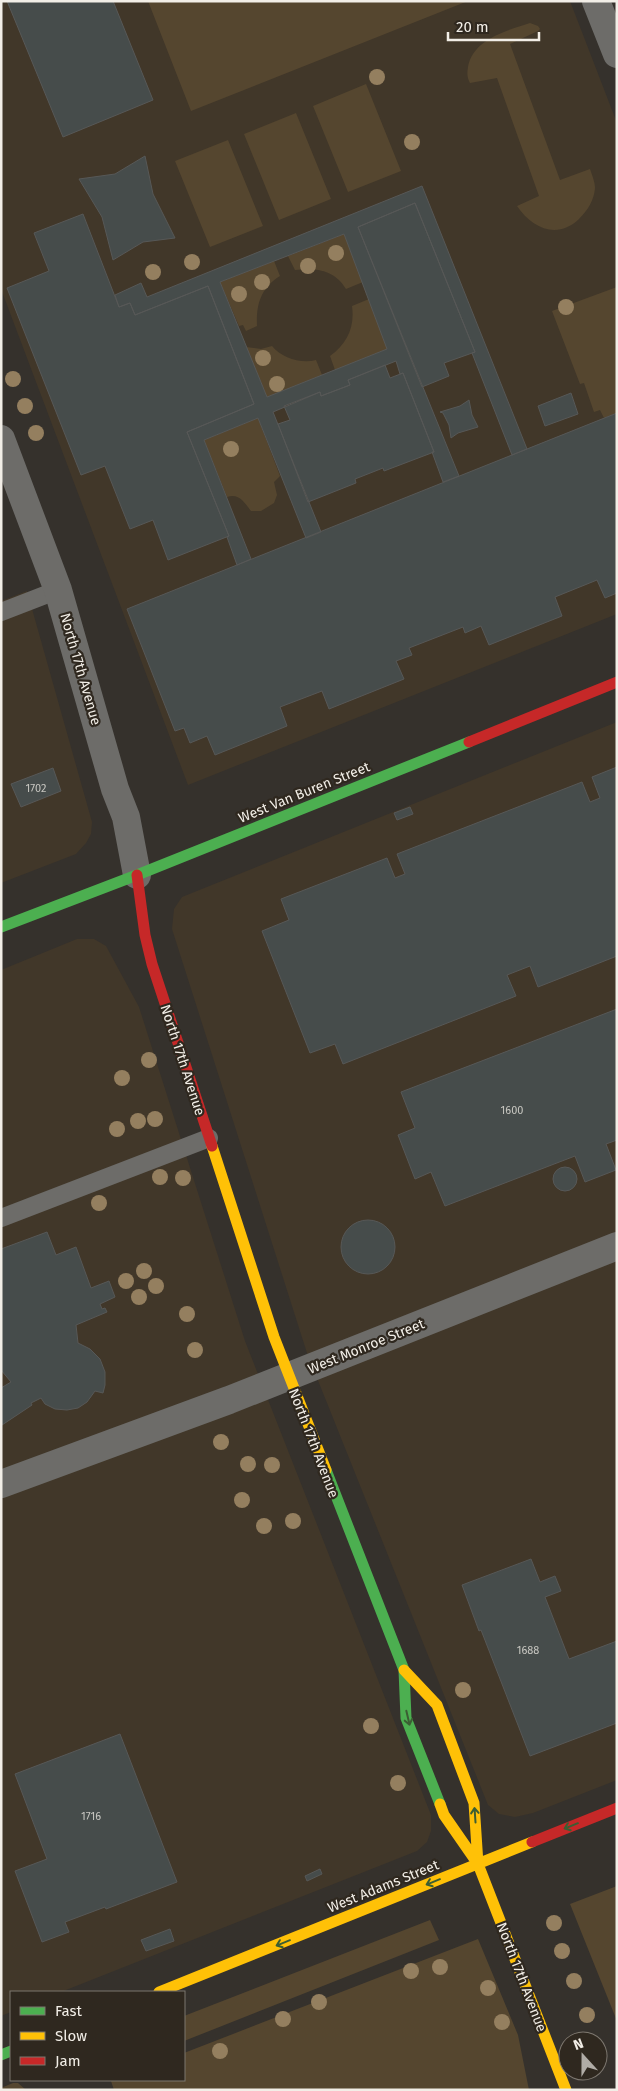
<svg xmlns="http://www.w3.org/2000/svg" width="618" height="2091" font-family="'Fira Sans',sans-serif">
  <rect width="100%" height="100%" fill="#35312c"/>
  <path fill="#413729" d="M1,1H570L617,123V614L188,785L1,289Z
    M27,591L92,822L91,834L86,843L76,854L1,883V601Z
    M617,722V1780L533,1813L515,1817L499,1814L488,1805L307,1353L172,929L174,909L182,897Z
    M77,939H94L106,946L139,1007L245,1341L431,1815V1831L427,1842L417,1851L61,1992H11V2012L1,2016V970Z"/>
  <path fill="#55462f" d="M148,1H468L191,111Z
    M530,23L538,26L540,29L538,31L510,44L560,180L590,169C592,175 595,182 595,188C594,200 588,210 579,219C557,240 532,228 517,206L539,196L497,78L470,83C467,77 467,74 468,67C473,39 506,31 530,23Z
    M366,84L401,171L348,192L313,106Z
    M296,113L331,199L279,220L244,134Z
    M228,140L263,226L210,247L175,161Z
    M344,234L363,282L346,289C334,269 315,268 295,270L288,256Z
    M274,261L280,276C261,288 256,304 257,326L246,331L243,325L239,326L220,282Z
    M617,287V413L604,418L600,410L594,412L584,383L580,384L552,311Z
    M369,299L387,349L335,370L330,356C347,344 355,327 352,306Z
    M272,346C282,358 301,364 316,360L322,375L267,397L246,347L261,349Z
    M258,418L280,476L274,482L277,495L274,503L261,511H251C244,502 239,493 227,497L204,440Z
    M617,1886V2021L570,1904Z
    M430,1920L439,1940L184,2041V2016Z
    M478,1939L518,2035L529,2090H114L111,2081L184,2080V2053Z
    M13,2083H18L26,2090H1V2088Z"/>
  <path fill="#464c4b" stroke="#575857" fill-rule="evenodd" d="M7,1H113L153,100L63,137Z
    M145,156L153,194L175,238L143,242L113,260L102,217L79,179L115,174Z
    M422,186L527,449L512,455L472,353L475,352L415,203L358,227L459,476L443,482L432,452H434L403,373L400,374L396,361L348,380L350,385L321,396L320,392L273,412L321,532L306,538L258,418L204,440L251,559L237,565L227,537L229,536L187,432L254,404L208,286L135,315L130,303L119,307L115,295L141,283L147,297ZM344,234L387,349L267,397L220,282Z
    M415,203L475,352L444,363L449,376L422,387L358,227Z
    M83,214L119,307L130,303L135,315L208,286L254,404L187,432L229,536L168,560L153,520L130,529L105,466L81,475L7,288L49,271L34,233Z
    M385,365L390,378L403,373L434,452L384,471L383,468L355,479L356,483L308,502L278,424L290,420L284,406L320,392L321,396L350,385L348,380Z
    M571,393L578,414L545,426L538,406Z
    M469,400L472,415L478,427L458,433L451,438L449,425L443,413L440,412L460,406Z
    M617,413V593L605,598L597,580L555,597L562,616L489,645L481,626L465,633L463,627L409,648L412,655L396,661L404,679L329,709L322,691L280,707L287,726L215,755L207,736L190,743L184,728L175,731L127,609Z
    M617,767V956L538,987L530,966L507,975L516,996L343,1064L335,1044L310,1053L262,931L289,920L281,899L387,858L395,878L405,874L397,854L582,782L590,802L600,798L592,777Z
    M53,768L61,791L21,807L11,784Z
    M410,807L413,814L397,820L394,813Z
    M617,1009V1140L606,1144L616,1170L585,1182L575,1156L445,1206L431,1172L415,1179L398,1135L415,1128L401,1092Z
    M553 1179a12 12 0 1 1 24 0a12 12 0 1 1-24 0Z
    M341 1247a27 27 0 1 1 54 0a27 27 0 1 1-54 0Z
    M47,1232L56,1255L76,1247L91,1288L109,1281L115,1297L100,1304L102,1309L105,1308L107,1312L76,1325L78,1343L90,1349L100,1359L105,1372V1385L103,1393L95,1391L87,1402L78,1408L67,1410L55,1409L45,1404L41,1398L31,1403L32,1405L2,1425L1,1388L11,1382L1,1370V1249Z
    M531,1559L540,1582L555,1576L561,1591L545,1597L569,1659L617,1641V1723L530,1756L481,1630L479,1631L462,1585Z
    M120,1734L177,1882L106,1909L105,1907L65,1922L69,1932L42,1942L15,1871L47,1859L15,1774Z
    M320,1869L322,1874L307,1881L305,1876Z
    M170,1929L174,1941L146,1951L141,1940Z"/>
  <g fill="none" stroke-linecap="round" stroke-linejoin="round">
    <path stroke="#6d6c69" stroke-width="18" d="M1,612L58,590
      M1,1218L209,1138"/>
    <path stroke="#6d6c69" stroke-width="28" d="M596,1L617,54
      M1,439L58,590L115,789L126,817L137,875
      M1,1484L229,1400L617,1246"/>
    <path stroke="#4caf50" stroke-width="11" d="M1,927L137,875L469,742
      M326,1470L404,1670L406,1718L440,1804
      M1,2055L11,2051"/>
    <path stroke="#ffc107" stroke-width="11" d="M212,1146L274,1337L326,1470
      M404,1670L437,1705L474,1803L478,1864
      M440,1804L444,1815L478,1864L566,2090
      M159,1992L532,1842"/>
    <path stroke="#c62828" stroke-width="11" d="M469,742L617,682
      M137,875L145,935L152,964L212,1146
      M532,1842L617,1808"/>
  </g>
  <g fill="#947f5f">
    <circle cx="377" cy="77" r="8"/>
    <circle cx="412" cy="142" r="8"/>
    <circle cx="336" cy="253" r="8"/>
    <circle cx="192" cy="262" r="8"/>
    <circle cx="308" cy="266" r="8"/>
    <circle cx="153" cy="272" r="8"/>
    <circle cx="262" cy="282" r="8"/>
    <circle cx="239" cy="294" r="8"/>
    <circle cx="566" cy="307" r="8"/>
    <circle cx="263" cy="358" r="8"/>
    <circle cx="13" cy="379" r="8"/>
    <circle cx="277" cy="384" r="8"/>
    <circle cx="25" cy="406" r="8"/>
    <circle cx="36" cy="433" r="8"/>
    <circle cx="231" cy="449" r="8"/>
    <circle cx="149" cy="1060" r="8"/>
    <circle cx="122" cy="1078" r="8"/>
    <circle cx="155" cy="1119" r="8"/>
    <circle cx="138" cy="1121" r="8"/>
    <circle cx="117" cy="1129" r="8"/>
    <circle cx="160" cy="1177" r="8"/>
    <circle cx="183" cy="1178" r="8"/>
    <circle cx="99" cy="1203" r="8"/>
    <circle cx="144" cy="1271" r="8"/>
    <circle cx="126" cy="1281" r="8"/>
    <circle cx="156" cy="1286" r="8"/>
    <circle cx="139" cy="1297" r="8"/>
    <circle cx="187" cy="1314" r="8"/>
    <circle cx="195" cy="1350" r="8"/>
    <circle cx="221" cy="1442" r="8"/>
    <circle cx="248" cy="1464" r="8"/>
    <circle cx="272" cy="1465" r="8"/>
    <circle cx="242" cy="1500" r="8"/>
    <circle cx="293" cy="1521" r="8"/>
    <circle cx="264" cy="1526" r="8"/>
    <circle cx="463" cy="1690" r="8"/>
    <circle cx="371" cy="1726" r="8"/>
    <circle cx="398" cy="1783" r="8"/>
    <circle cx="554" cy="1923" r="8"/>
    <circle cx="562" cy="1951" r="8"/>
    <circle cx="440" cy="1967" r="8"/>
    <circle cx="411" cy="1971" r="8"/>
    <circle cx="574" cy="1981" r="8"/>
    <circle cx="488" cy="1988" r="8"/>
    <circle cx="319" cy="2002" r="8"/>
    <circle cx="587" cy="2015" r="8"/>
    <circle cx="283" cy="2019" r="8"/>
    <circle cx="502" cy="2022" r="8"/>
    <circle cx="220" cy="2051" r="8"/>
  </g>
  <defs><path id="oneway-shaft" d="M-6 0H5M1.5-3L5.5 0L1.5 3" fill="none" stroke-width="1.6" stroke-linecap="round" stroke-linejoin="round" transform="scale(1.25)"/></defs>
  <g stroke="#3b5e33">
    <use href="#oneway-shaft" transform="translate(408 1718) rotate(77)"/>
    <use href="#oneway-shaft" transform="translate(475 1815) rotate(-94)"/>
    <use href="#oneway-shaft" transform="translate(571 1826) rotate(158)"/>
    <use href="#oneway-shaft" transform="translate(433 1882) rotate(158)"/>
    <use href="#oneway-shaft" transform="translate(283 1943) rotate(158)"/>
  </g>
  <g text-anchor="middle" stroke-width="4.5" stroke-linejoin="round" paint-order="stroke">
    <g font-size="11" fill="#c7c6c0">
      <text x="36" y="792">1702</text>
      <text x="512" y="1114">1600</text>
      <text x="528" y="1654">1688</text>
      <text x="91" y="1820">1716</text>
    </g>
    <g font-size="14" fill="#f2eee7" stroke="#2f281f">
      <text transform="translate(81 669) rotate(74)" y="5">North 17th Avenue</text>
      <text transform="translate(304 792) rotate(-22)" y="5">West Van Buren Street</text>
      <text transform="translate(183 1060) rotate(72)" y="5">North 17th Avenue</text>
      <text transform="translate(366 1346) rotate(-22)" y="5">West Monroe Street</text>
      <text transform="translate(314 1443) rotate(69)" y="5">North 17th Avenue</text>
      <text transform="translate(383 1886) rotate(-22)" y="5">West Adams Street</text>
      <text transform="translate(522 1977) rotate(69)" y="5">North 17th Avenue</text>
    </g>
  </g>
  <rect width="618" height="2091" fill="none" stroke="#f2eee7" stroke-width="5"/>
  <rect x="10" y="1991" width="175" height="90" fill="#2f281f" stroke="#7d776f"/>
  <rect x="20" y="2007" width="25" height="8" fill="#4caf50" stroke="#7d776f"/>
  <text x="55" y="2016" font-size="15" fill="#f2eee7">Fast</text>
  <rect x="20" y="2032" width="25" height="8" fill="#ffc107" stroke="#7d776f"/>
  <text x="55" y="2041" font-size="15" fill="#f2eee7">Slow</text>
  <rect x="20" y="2057" width="25" height="8" fill="#c62828" stroke="#7d776f"/>
  <text x="55" y="2066" font-size="15" fill="#f2eee7">Jam</text>
  <g transform="translate(583 2056) rotate(339)"><circle r="24" fill="#2f281f" stroke="#7d776f"/>
  <path d="M0-4L9 19L0 12L-9 19Z" fill="#b0aca6"/>
  <text y="-8" font-size="14" font-weight="bold" text-anchor="middle" fill="#f2eee7">N</text>
  </g>
  <path d="M448 32v8h91v-8" fill="none" stroke="#f2eee7" stroke-width="2.5"/>
  <text x="456" y="32" font-size="15" fill="#f2eee7" stroke="#2f281f" stroke-width="4" paint-order="stroke">20 m</text>
</svg>
